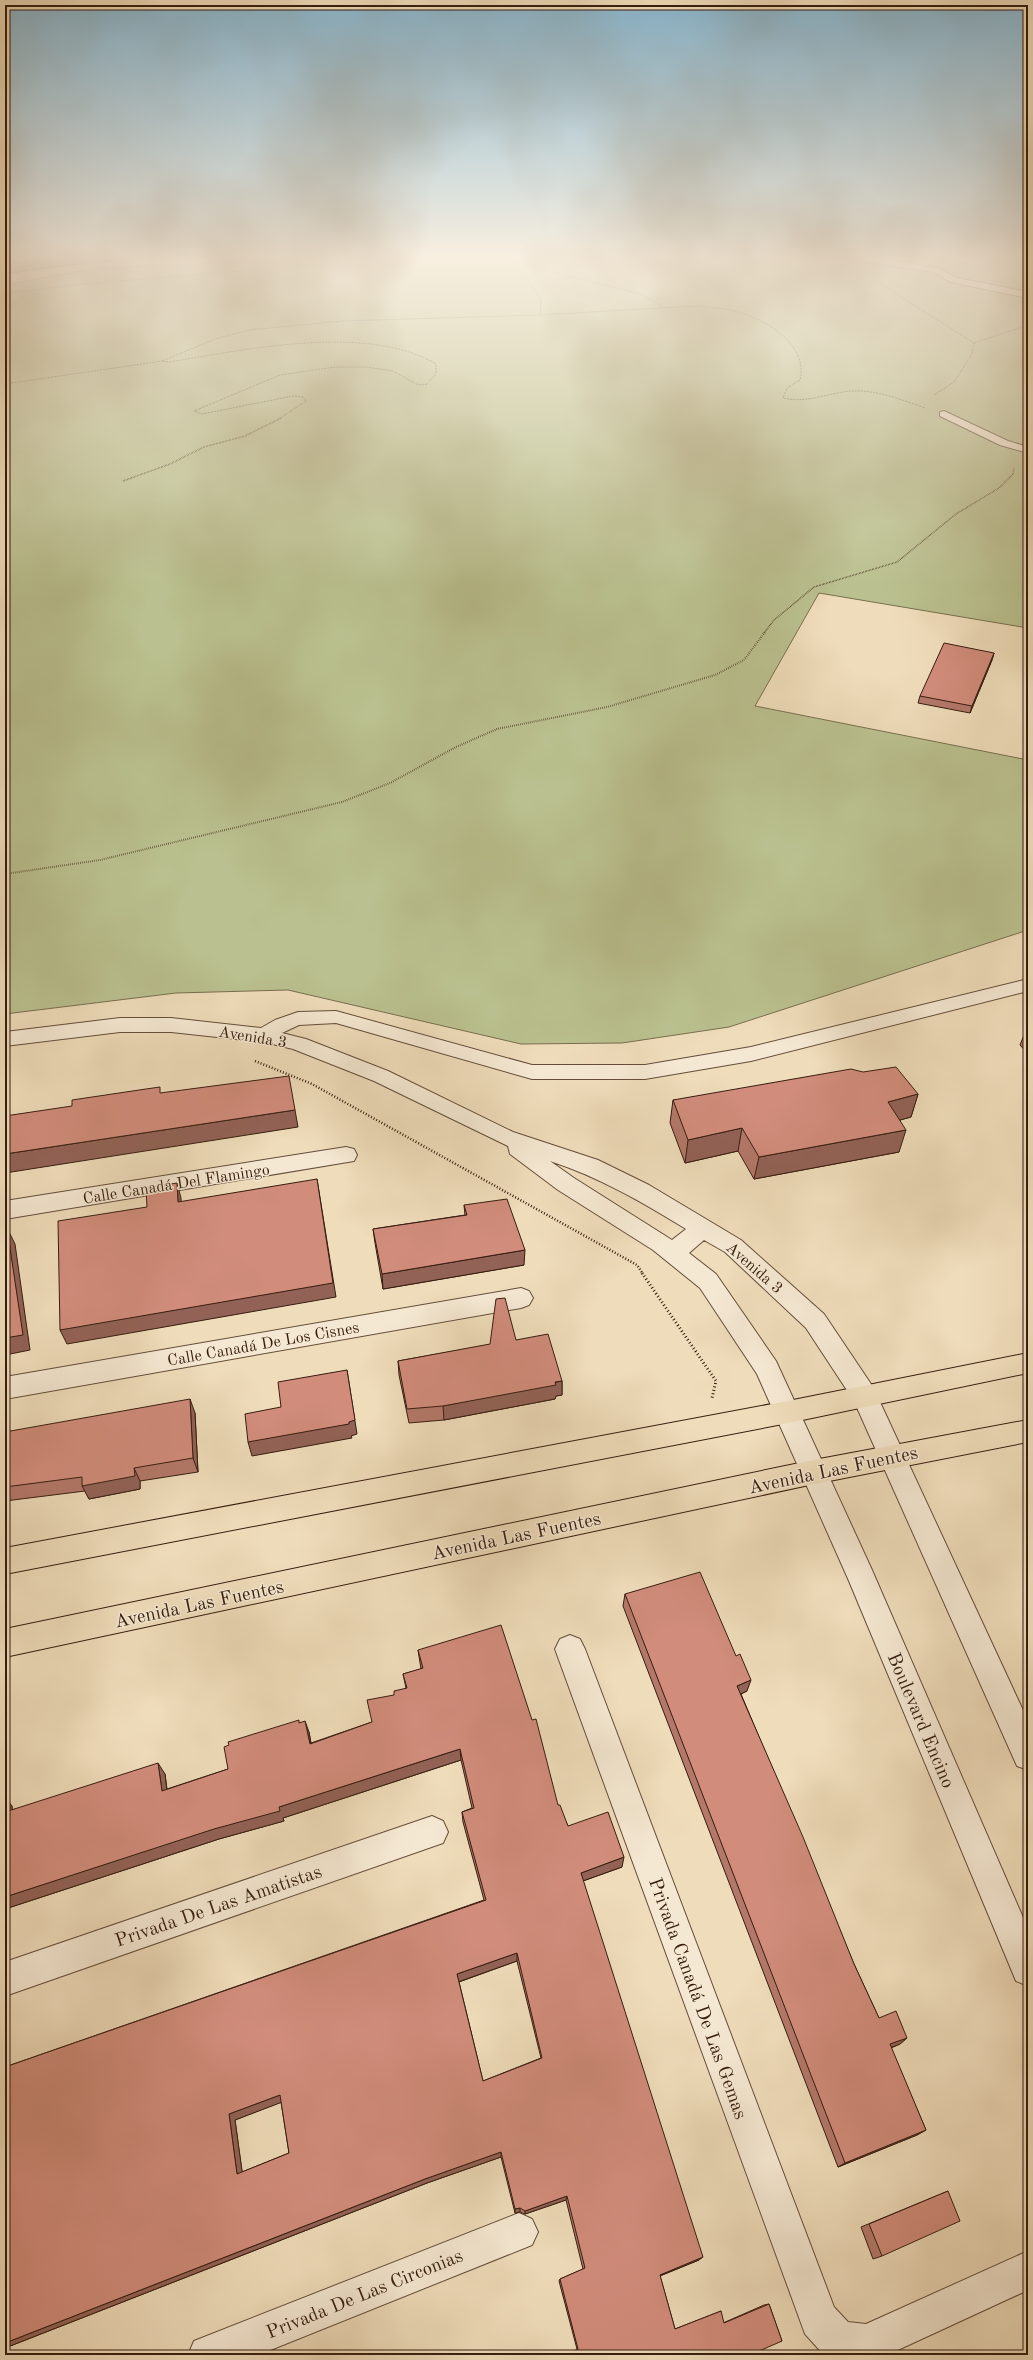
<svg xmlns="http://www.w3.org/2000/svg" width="1033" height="2360" font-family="'Old Standard TT',serif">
  <rect width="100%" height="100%" fill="#efdcba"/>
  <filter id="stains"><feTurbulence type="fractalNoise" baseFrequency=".005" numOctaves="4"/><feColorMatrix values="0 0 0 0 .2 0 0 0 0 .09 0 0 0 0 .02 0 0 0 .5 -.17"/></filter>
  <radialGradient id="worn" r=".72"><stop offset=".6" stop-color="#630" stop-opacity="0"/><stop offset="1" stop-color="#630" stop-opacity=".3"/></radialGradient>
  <path fill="#bac08f" stroke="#786e4f" d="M332,255H1028V628L819,593L755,706L1028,760V930L729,1027L622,1043L521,1044L288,990L176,993L5,1014V285L97,268L324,258Z"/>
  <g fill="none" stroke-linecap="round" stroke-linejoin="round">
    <g stroke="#644d3a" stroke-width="2">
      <path id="minor" d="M830,255H851L909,263L938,268L957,278L1028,292V298L951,282L933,272L834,257Z
        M944,411L1008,441L1028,447V453L1000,445L940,416V412Z
        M1028,979V991L751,1061L645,1079H532L336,1023L299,1025L282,1033L306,1039L388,1071L513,1132L598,1160L649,1185L741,1240L824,1314L873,1387L1028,1721V1770L1017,1766L854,1401L806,1328L725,1252L704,1240L689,1253L716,1274L776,1361L872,1570L1028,1929V1986L1016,1981L849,1581L757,1374L700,1288L653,1250L558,1190L510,1154L508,1146L374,1081L293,1049L264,1042L171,1032H120L5,1046V1032L120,1018H171L261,1028L275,1020L298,1012L336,1011L532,1065H645L751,1047ZM550,1161C599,1177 642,1202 686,1229L672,1240L574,1178Z
        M346,1147L354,1149L357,1155L354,1161L5,1219V1201Z
        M521,1288L529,1291L533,1298L529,1305L521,1308L5,1399V1377Z
        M570,1635L580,1639L585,1649L834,2307L848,2322L866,2324L1028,2251V2290L887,2355H824L805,2334L555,1649L560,1639Z
        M432,1816L443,1821L448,1832L443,1843L5,1996V1962Z
        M519,2213L532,2219L538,2232L532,2245L258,2355H188L194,2341Z"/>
    </g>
    <g stroke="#361d0f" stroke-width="2">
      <path id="major" d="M1028,1353V1373L788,1423L5,1574V1548L788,1401Z
        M1028,1420V1442L814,1484L5,1657V1629L814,1460Z"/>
    </g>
    <path stroke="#361d0f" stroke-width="1" stroke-dasharray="0.5 1" stroke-linecap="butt" d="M201,255L193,258L241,260L288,266
      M494,255L512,258L519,264L541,300L540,315
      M779,255L814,261
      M519,264L641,294L663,307
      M879,283L974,343L1028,325
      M5,293L85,284L431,255
      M5,308L14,304L29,291
      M5,384L162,361
      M934,395L954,382L972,354L974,343
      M279,419L306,401L303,397L293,396L202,414L194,411L280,375L335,367H367L393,371L416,384L423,385L427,384L436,374V364C367,323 244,350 169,362L162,361L215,339L250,330L342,321L540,315L696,306C713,307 731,309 747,315C774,324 808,349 800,380L787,388L783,398C808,404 829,392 853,391C878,390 902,400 925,408"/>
    <path stroke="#361d0f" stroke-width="1.5" stroke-dasharray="0.5 1" stroke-linecap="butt" d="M123,481L170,464L204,447L245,436L281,418
      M764,633L774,620L814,587L897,562L956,514L999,488L1013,474L1014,468"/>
    <path stroke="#361d0f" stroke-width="2" stroke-dasharray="0.5 1.5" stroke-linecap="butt" d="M5,874L100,860L342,802L390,783L456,747L497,729L607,707L715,675L744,660L765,632"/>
    <path stroke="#361d0f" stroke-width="2.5" stroke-dasharray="1 2" stroke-linecap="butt" d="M255,1061L312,1084L637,1265L643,1274"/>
    <path stroke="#361d0f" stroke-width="3" stroke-dasharray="1 2.5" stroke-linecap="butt" d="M642,1273L716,1381L712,1398"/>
    <use href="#minor" fill="#f5e8d2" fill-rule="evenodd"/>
    <use href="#major" fill="#efdcba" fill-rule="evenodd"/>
  </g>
  <path fill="#b4786a" stroke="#361d0f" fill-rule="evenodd" d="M5,255H154L95,263L92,262Z
    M994,653L992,660L970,713L918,703L920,696Z
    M1028,1025V1054L1020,1045Z
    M918,1094L911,1117L900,1120L899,1152L754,1179L738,1151L685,1163L670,1123L673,1100Z
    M464,1205L524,1265L383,1289L375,1243L373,1229L465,1215Z
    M516,1340L562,1381V1395L556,1396L555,1399L444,1420L409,1423L399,1375L398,1361Z
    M195,1413L198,1472L140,1481V1489L89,1499L85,1491L5,1501V1432Z
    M625,1594L747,1691L741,1694L854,1964L879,2018L907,2038L900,2044L891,2048L926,2130L917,2135L838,2167L623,1606Z
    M418,1650L558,1805L568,1826L622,1867L583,1881L699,2260L660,2276L675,2329L721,2311L723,2323L764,2305L769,2304L782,2341L577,2349L559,2281L560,2279L583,2269L566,2200L525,2214L520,2212L515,2213L501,2157L427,2183L5,2348V2067L484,1900L463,1822L462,1812L472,1808L461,1760L283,1818L284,1821L219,1839L5,1909V1798L12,1806V1810L165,1774L167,1789L228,1769L300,1723L309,1732L311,1743L372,1722L394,1695L406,1688L403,1674L421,1669ZM517,1961L541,2058L483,2081L459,1982ZM281,2102L289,2153L242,2172L235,2120Z
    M948,2191L882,2256L873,2259L861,2227Z"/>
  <path fill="#926256" stroke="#361d0f" d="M5,255H35L5,259Z
    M74,255H91L92,262L5,274V265Z
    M93,255H154L95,263Z
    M994,653L992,660L970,713L972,706Z
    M918,1094L911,1117L882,1125L888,1102Z
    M295,1110L298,1127L5,1173V1154Z
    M742,1128L738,1151L685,1163L688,1140Z
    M906,1130L899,1152L754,1179L759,1157Z
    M317,1179L336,1297L67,1344L60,1330Z
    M177,1183L181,1198L182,1217L178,1202Z
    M7,1228L15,1244L30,1350L5,1355Z
    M525,1250L524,1265L383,1289L382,1274Z
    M347,1370L357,1434L351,1436L352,1438L252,1456L248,1442Z
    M562,1381V1395L556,1396L555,1399L444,1420L443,1406Z
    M190,1399L195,1413L198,1472L193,1458Z
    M134,1468L140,1481V1489L89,1499L82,1486Z
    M751,1680L747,1691L734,1697L737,1686Z
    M305,1721L309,1732L313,1755L310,1744Z
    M460,1749L461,1760L283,1818L284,1821L219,1839L5,1909V1897L279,1807Z
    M158,1763L165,1774L168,1801L162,1791Z
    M5,1798L12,1806L13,1823L5,1814Z
    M624,1857L622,1867L580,1882L581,1873Z
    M517,1953V1961L458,1982L457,1974Z
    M907,2038L900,2044L882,2051L890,2044Z
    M280,2095L285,2101L235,2120L243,2178L237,2174L229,2114Z
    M926,2130L917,2135L838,2167L845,2163Z
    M501,2152V2157L427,2183L5,2348V2343L425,2179Z
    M567,2196L566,2200L525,2214V2211Z
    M520,2208V2212L515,2213V2209Z
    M703,2257L699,2260L657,2277L660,2275Z"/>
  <path fill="#d18c7b" stroke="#361d0f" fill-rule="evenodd" d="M20,255H74L5,265V257Z
    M944,643L994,653L972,706L920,696Z
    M896,1067L918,1094L888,1102L906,1130L759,1157L742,1128L688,1140L673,1100L851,1069L863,1072Z
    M289,1076L295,1110L5,1154V1116L72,1106V1100L146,1089L160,1087V1093Z
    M317,1179L333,1283L60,1330L58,1221L147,1207L146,1188L177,1183L178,1202Z
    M507,1199L525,1250L382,1274L373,1229L467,1215L464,1205Z
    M5,1228H7L23,1335L5,1338Z
    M505,1298L516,1340L548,1334L562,1381L555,1382L556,1385L443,1406L407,1409L398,1361L490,1344L496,1299Z
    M347,1370L355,1420L349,1422V1424L248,1442L245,1414L281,1407L278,1382Z
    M190,1399L193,1458L134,1468L135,1476L82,1486V1477L5,1487V1432Z
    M700,1572L736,1656L740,1654L751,1680L737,1686L803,1837L854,1964L879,2018L896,2011L907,2038L890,2044L926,2130L845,2163L625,1594Z
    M501,1625L532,1720L536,1719L558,1805H560L568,1826L608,1812L624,1857L581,1873L703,2257L660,2275L675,2329L721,2311L724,2323L769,2304L782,2341L750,2355H564L578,2349L560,2279L585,2268L567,2196L525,2211L520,2208L515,2209L501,2152L425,2179L5,2343V2067L486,1900L462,1812L474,1808L460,1749L279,1807L280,1811L214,1829L5,1897V1812L158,1763L162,1791L228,1769L224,1747L229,1745L228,1742L299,1720V1723L305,1721L310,1744L372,1722L367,1700L394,1695V1691L407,1688L403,1674L423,1668L418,1650ZM517,1953L542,2058L483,2081L457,1974ZM280,2095L289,2153L237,2174L229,2114Z
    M948,2191L960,2221L882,2256L869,2224Z"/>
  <linearGradient id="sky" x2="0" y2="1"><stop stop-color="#89b7d0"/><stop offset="0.44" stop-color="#f8efe0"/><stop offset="1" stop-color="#f8efe0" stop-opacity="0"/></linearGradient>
  <rect width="1033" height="585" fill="url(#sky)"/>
  <g text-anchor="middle" stroke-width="3" stroke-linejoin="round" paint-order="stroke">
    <g font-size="16" fill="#361d0f" stroke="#f5e8d2">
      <text transform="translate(253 1036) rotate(9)" y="6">Avenida 3</text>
      <text transform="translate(176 1183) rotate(-9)" y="6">Calle Canadá Del Flamingo</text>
      <text transform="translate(755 1267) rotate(41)" y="6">Avenida 3</text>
      <text transform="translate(263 1343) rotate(-10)" y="6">Calle Canadá De Los Cisnes</text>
    </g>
    <g font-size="19" fill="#361d0f" stroke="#f5e8d2">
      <text transform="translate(833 1469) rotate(-12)" y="7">Avenida Las Fuentes</text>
      <text transform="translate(516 1535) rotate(-12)" y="7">Avenida Las Fuentes</text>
      <text transform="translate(199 1603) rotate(-12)" y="7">Avenida Las Fuentes</text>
      <text transform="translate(922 1720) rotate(67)" y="7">Boulevard Encino</text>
      <text transform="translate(218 1905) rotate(-19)" y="7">Privada De Las Amatistas</text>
      <text transform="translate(699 1998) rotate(70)" y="7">Privada Canadá De Las Gemas</text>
      <text transform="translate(364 2293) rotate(-22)" y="7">Privada De Las Circonias</text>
    </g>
  </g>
  <rect width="1033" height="2360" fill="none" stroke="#efdcba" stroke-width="20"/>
  <rect x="6" y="6" width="1021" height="2348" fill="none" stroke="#361d0f" stroke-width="2"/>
  <rect x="10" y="10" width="1013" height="2340" fill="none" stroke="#361d0f"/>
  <rect width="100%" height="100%" filter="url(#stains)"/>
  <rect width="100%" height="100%" fill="url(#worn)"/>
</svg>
